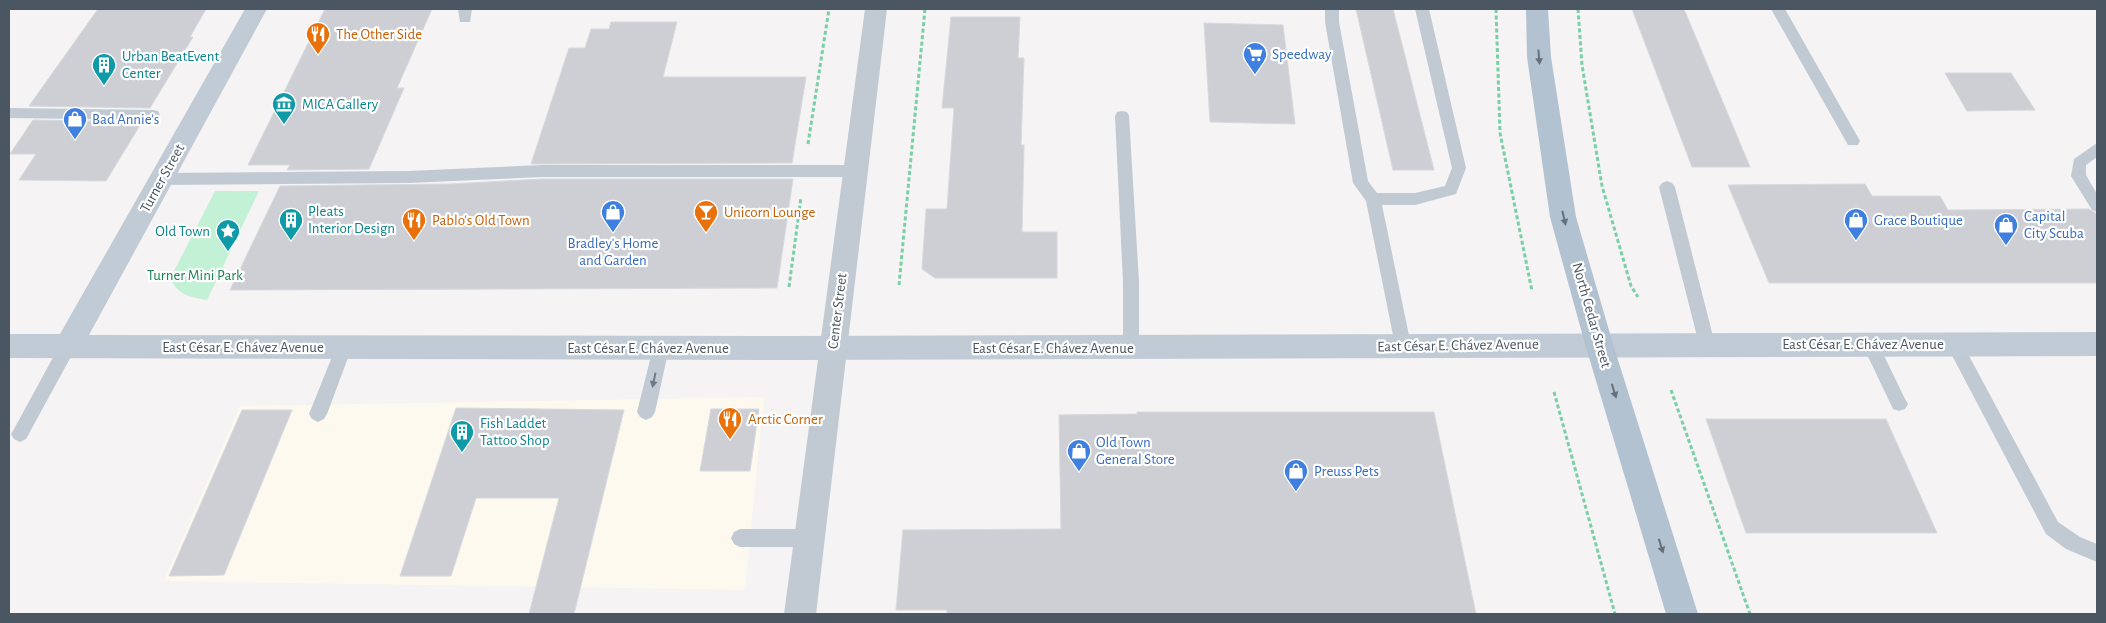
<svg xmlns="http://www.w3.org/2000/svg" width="2106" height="623" font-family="'Alegreya Sans',sans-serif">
  <rect width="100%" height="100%" fill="#f5f3f3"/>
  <path fill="#fdf9ef" d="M764,397L745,590L164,581L240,406Z"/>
  <path fill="#c3f1d5" d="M215,191H259L207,300C189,297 179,295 170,279Z"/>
  <path fill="#cdcfd5" stroke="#d7d9de" d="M98,9H206L190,37H193L150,108L29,106Z
    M325,9H432L397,88H404L369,169L287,170L290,165H248Z
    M1356,9H1393L1434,170H1393Z
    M1632,9H1684L1750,167H1692Z
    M951,17H1020L1018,58H1024L1021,145H1024L1022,232H1057V278H935L922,269L926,209H947L954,108H942Z
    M611,22H677L663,77H806L792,163L531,164L569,48H585L591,29H609Z
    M1204,23L1283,25L1295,124L1210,122Z
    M1945,73H2011L2035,110L1967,111Z
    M33,120L142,122L106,181L19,180L36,154H10Z
    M542,179H793L777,288L230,290L280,186L450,184Z
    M1865,184L1872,196H1940L1948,210L2089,209L2097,214V283H1769L1728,185Z
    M456,408L624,410L574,614H529L559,498H476L451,576H400Z
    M711,409H759L750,471H700Z
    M242,410H292L224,575L169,576Z
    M1137,412H1434L1476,614H947V610H896L903,530L1061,529L1059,415L1137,414Z
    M1706,419H1886L1937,533H1746Z"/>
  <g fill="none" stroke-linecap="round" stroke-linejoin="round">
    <path stroke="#7ad0a6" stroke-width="3" stroke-dasharray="4 2.5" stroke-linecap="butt" d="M1496,9L1500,133L1532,291
      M1578,9L1582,65L1602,186L1631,286L1638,297
      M808,144L829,9
      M899,285L925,9
      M789,287L801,197
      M1671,390L1750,614
      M1554,392L1615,614"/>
    <path fill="#c1cad2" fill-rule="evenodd" d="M458,9H472L470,22H460Z
      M1325,9H1339V22L1368,181L1377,193H1415L1445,186L1452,168L1415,9H1429L1466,168L1456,194L1415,205H1382L1411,345L1409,350L1403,352L1397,350L1395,345L1366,201L1353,183L1325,22Z
      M1771,9H1785L1860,141L1858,145H1848Z
      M9,108L153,110L158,111L160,115L158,119L153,120L9,118Z
      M1122,111L1127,112L1129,116L1139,282V349L1137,354L1131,356L1125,354L1123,349V282L1115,116L1117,112Z
      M2097,143V157L2086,165V175L2097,194V212L2092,210L2071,176L2074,159Z
      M542,165H855L860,167L862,171L860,175L855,177H542L408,183L161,185L156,183L153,179L156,175L161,173L408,171Z
      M1667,181L1672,183L1675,187L1715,344L1713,349L1707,351L1701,349L1699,344L1659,187L1662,183Z
      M1870,337L1876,339L1905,399L1908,404L1905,409L1899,411L1893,409L1862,344L1864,339Z
      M1954,337L1960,339L2058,522L2080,537L2097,544V562L2066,549L2046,534L1946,344L1948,339Z
      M68,339L74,341L76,346L74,351L26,439L20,442L14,439L11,434L14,429L62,341Z
      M344,340L350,342L352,347L327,414L324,419L318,422L312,419L309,414L336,347L338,342Z
      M661,341L667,343L669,348L655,412L652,417L646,420L640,417L637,412L653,348L655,343Z
      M740,529H810L816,532L819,538L816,544L810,547H740L734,544L731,538L734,532Z"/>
    <path fill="#c1cad2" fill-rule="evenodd" d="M865,9H887L816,614H784Z"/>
    <path fill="#c1cbd6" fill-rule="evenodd" d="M245,9H267L89,335L792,336L2097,332V356L792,360L9,358V334H60Z"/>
    <path fill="#b3c2d1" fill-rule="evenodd" d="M1526,9H1548L1551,57L1576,217L1613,344L1698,614H1666L1585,344L1550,217L1527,57Z"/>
  </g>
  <defs><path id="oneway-solid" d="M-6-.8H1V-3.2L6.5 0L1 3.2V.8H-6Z" transform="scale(1.25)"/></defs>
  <g fill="#64717d">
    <use href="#oneway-solid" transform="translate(1539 57) rotate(85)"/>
    <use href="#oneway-solid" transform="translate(1564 218) rotate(77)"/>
    <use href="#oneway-solid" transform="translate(1614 391) rotate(73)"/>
    <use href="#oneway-solid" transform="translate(1661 546) rotate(73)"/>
  </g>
  <use fill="#6e7983" href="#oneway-solid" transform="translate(654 380) rotate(102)"/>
  <defs>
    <g id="restaurant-pin" transform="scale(1.25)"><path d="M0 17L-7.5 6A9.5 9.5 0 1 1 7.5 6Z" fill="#e8710a" stroke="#fff"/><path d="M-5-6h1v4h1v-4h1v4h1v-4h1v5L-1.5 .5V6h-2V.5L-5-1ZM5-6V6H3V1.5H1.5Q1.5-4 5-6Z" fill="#fff"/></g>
    <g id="supermarket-pin" transform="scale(1.25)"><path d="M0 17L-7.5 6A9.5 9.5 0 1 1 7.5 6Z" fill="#3f7fe0" stroke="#fff"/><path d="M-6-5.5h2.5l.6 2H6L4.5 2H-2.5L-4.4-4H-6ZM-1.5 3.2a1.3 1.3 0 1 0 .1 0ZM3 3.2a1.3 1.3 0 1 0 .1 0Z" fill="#fff"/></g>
    <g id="building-pin" transform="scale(1.25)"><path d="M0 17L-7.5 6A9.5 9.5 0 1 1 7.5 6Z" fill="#0f9aa8" stroke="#fff"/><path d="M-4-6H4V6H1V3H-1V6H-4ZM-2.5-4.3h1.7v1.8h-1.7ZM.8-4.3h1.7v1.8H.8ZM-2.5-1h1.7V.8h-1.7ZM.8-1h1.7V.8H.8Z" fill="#fff"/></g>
    <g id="museum-pin" transform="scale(1.25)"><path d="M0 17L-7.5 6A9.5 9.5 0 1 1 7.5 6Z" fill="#0f9aa8" stroke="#fff"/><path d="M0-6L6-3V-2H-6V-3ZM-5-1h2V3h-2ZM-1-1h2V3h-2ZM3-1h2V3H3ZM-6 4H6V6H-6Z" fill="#fff"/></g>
    <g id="shop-pin" transform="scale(1.25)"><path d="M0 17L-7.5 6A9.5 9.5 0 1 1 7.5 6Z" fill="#3f7fe0" stroke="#fff"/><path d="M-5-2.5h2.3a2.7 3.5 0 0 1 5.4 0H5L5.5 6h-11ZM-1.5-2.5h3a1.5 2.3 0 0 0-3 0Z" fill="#fff"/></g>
    <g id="bar-pin" transform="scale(1.25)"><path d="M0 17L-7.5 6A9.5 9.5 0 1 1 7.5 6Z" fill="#e8710a" stroke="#fff"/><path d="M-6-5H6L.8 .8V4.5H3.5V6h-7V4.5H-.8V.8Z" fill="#fff"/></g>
    <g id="sight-pin" transform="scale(1.25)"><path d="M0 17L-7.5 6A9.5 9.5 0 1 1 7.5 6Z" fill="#0f9aa8" stroke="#fff"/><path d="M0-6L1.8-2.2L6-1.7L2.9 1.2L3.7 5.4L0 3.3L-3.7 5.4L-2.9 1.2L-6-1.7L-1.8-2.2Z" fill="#fff"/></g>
  </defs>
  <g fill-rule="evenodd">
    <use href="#restaurant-pin" x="318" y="34"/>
    <use href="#supermarket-pin" x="1255" y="54"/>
    <use href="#building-pin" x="104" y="65"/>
    <use href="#museum-pin" x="284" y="104"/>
    <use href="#shop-pin" x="75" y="119"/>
    <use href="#shop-pin" x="613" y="212"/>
    <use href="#bar-pin" x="706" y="212"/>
    <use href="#building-pin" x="291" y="220"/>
    <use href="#restaurant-pin" x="414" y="220"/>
    <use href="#shop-pin" x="1856" y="220"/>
    <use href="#shop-pin" x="2006" y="225"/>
    <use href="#sight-pin" x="228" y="231"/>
    <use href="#restaurant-pin" x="730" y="419"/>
    <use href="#building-pin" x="462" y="432"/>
    <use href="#shop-pin" x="1079" y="451"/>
    <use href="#shop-pin" x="1296" y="471"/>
  </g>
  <g text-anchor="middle" stroke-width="4.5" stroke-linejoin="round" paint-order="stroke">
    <g font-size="15" fill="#c56008" stroke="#fff" text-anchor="start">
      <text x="336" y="39">The Other Side</text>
      <text x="724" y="217">Unicorn Lounge</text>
      <text x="432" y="225">Pablo's Old Town</text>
      <text x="748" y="424">Arctic Corner</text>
    </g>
    <g font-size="15" fill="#366cbe" stroke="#fff" text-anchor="start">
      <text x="1272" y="59">Speedway</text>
      <text x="92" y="124">Bad Annie’s</text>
      <text x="2024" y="221">Capital<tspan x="2024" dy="17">City Scuba</tspan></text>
      <text x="1874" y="225">Grace Boutique</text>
      <text x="613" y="248" text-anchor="middle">Bradley's Home<tspan x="613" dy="17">and Garden</tspan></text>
      <text x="1096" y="447">Old Town<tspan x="1096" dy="17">General Store</tspan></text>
      <text x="1314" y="476">Preuss Pets</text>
    </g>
    <g font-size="15" fill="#0d838f" stroke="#fff" text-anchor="start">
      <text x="122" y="61">Urban BeatEvent<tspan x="122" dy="17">Center</tspan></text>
      <text x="302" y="109">MICA Gallery</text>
      <text x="308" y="216">Pleats<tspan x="308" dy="17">Interior Design</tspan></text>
      <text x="210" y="236" text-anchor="end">Old Town</text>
      <text x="480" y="428">Fish Laddet<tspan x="480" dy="17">Tattoo Shop</tspan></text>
    </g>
    <g font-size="15" fill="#4a5661" stroke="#fff">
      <text transform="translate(162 178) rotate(-61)" y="5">Turner Street</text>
      <text transform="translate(837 311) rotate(-83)" y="5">Center Street</text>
      <text transform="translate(1592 315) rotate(74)" y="5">North Cedar Street</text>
      <text x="1863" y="349">East César E. Chávez Avenue</text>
      <text transform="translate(1458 345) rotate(-1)" y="5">East César E. Chávez Avenue</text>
      <text x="243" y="352">East César E. Chávez Avenue</text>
      <text x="648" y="353">East César E. Chávez Avenue</text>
      <text x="1053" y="353">East César E. Chávez Avenue</text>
    </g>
    <g font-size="15" fill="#17864f" stroke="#fff">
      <text x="195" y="280">Turner Mini Park</text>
    </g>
  </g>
  <rect width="2106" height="623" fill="none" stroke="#4a5661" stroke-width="20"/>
</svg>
